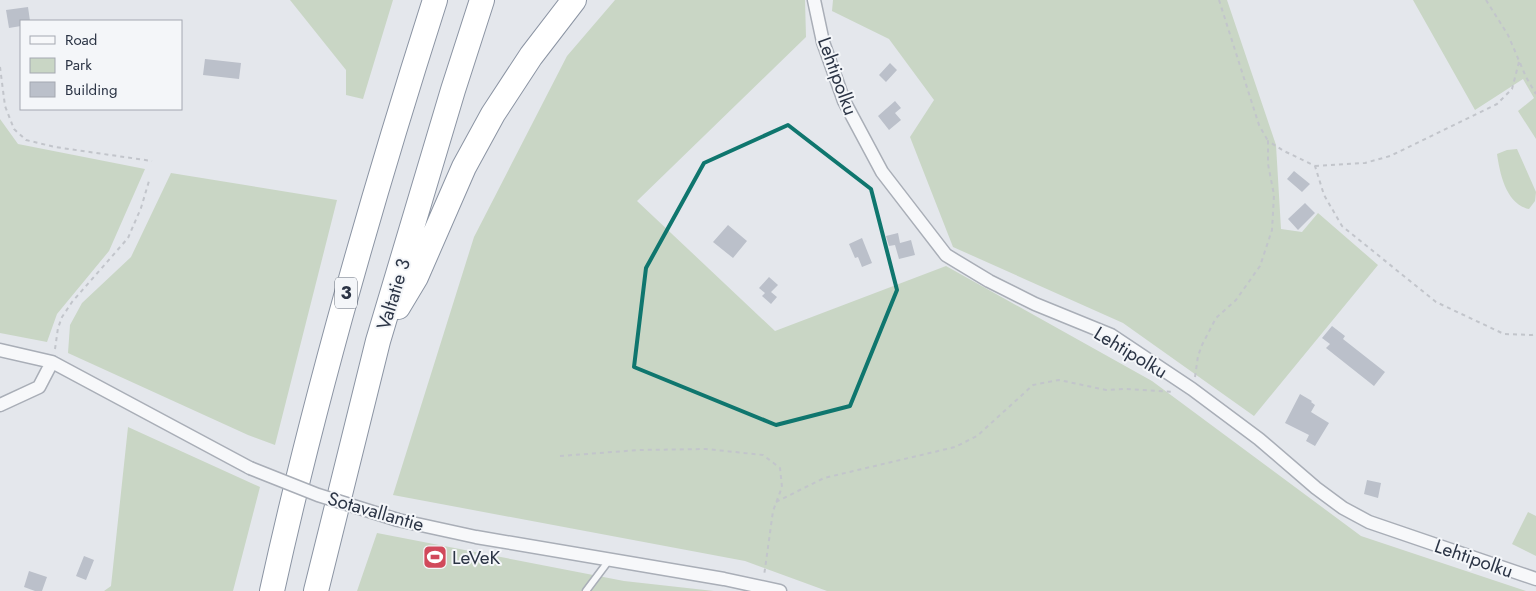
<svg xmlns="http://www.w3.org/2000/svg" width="1536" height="591" font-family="Jost,sans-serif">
  <rect width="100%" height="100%" fill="#e4e7ec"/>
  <path fill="#c9d6c5" d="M290,0H393L363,99L346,95V70Z
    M615,0H805L806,37L637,201L775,331L946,266L1152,381L1361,536L1526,591H827L745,561L393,495L474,237L567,56Z
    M833,0H1227L1276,145L1281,229L1302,232L1318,213L1378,265L1254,416L1123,323L953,247L910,137L934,100L889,39L832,11Z
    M1413,0H1536V139L1518,111L1534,98L1523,79L1475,110Z
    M0,119L18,144L145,169L109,251L57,314L47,342L0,333Z
    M1517,149L1536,192L1535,201L1529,209C1506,204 1500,174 1497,154L1507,150Z
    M171,173L337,200L275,445L248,435L68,353L70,325L82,303L131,257Z
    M128,427L260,487L233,591H104L111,586Z
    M1528,512L1536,516V556L1512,544Z
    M377,533L624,581L714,591H357Z"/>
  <path fill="#bbc0ca" d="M28,7L30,21H21V26L9,28L6,10Z
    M205,59L241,63L239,79L203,75Z
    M890,63L897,70L886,82L879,75Z
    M895,101L901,108L895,113L901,120L889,130L878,116Z
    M1294,171L1310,184L1302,192L1287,179Z
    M1305,203L1315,213L1298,230L1288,219Z
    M728,225L747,241L733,258L713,242Z
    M898,233L900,243L911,240L915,255L899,259L895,245L889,246L886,236Z
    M862,238L872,263L862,267L858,257L855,258L849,244Z
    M769,277L778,285L771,292L777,297L771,304L762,296L765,293L759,288Z
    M1332,326L1345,336L1343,339L1385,372L1374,386L1326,348L1330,344L1322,338Z
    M1300,394L1312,401L1311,402L1315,405L1311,412L1329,423L1315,446L1306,441L1309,435L1285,423Z
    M1367,480L1381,483L1378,498L1364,494Z
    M84,556L94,560L86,580L76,576Z
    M29,571L47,577L42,591H35L24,587Z"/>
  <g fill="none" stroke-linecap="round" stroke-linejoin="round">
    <g stroke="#a9aeb7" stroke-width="9">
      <path id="service" d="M586,591L610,559"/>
    </g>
    <g stroke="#a9aeb7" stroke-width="15">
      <path id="minor" d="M814,0L823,42L844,101L882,172L946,255L989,281L1035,304L1111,335L1192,389L1259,439L1316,488L1343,508L1369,522L1536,579
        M0,350L52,362L250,468
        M0,405L39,387L52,362
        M398,520L476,537L724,579L780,591"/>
    </g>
    <g stroke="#8b94a3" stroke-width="26">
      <path id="motorway" d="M398,307L416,277L464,167L493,114L531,56L574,0
        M272,591C316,391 373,194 435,0
        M316,591L378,341L453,90L482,0"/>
    </g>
    <path stroke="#c2c5cb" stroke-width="2" stroke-dasharray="4 4" stroke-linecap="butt" d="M1219,0L1259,125L1268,141
      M1486,0L1508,35L1526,77L1536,94
      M0,67L5,106L14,129L26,140L55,147L152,161
      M1315,166L1365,163L1390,156L1497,104L1512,89L1519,62
      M55,349L58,328L62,317L72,302L128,238L141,208L149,181
      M1195,377L1198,356L1202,345L1216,318L1236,300L1260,266L1272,230L1274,195L1268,164V141L1284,151L1315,166L1324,195L1342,226L1436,302L1504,334L1532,335L1536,334
      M560,456L639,450L706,449L763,455L780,468L782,487L773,511L764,576
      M776,502L824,478L955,447L977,436L1033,385L1059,380L1106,390L1125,389L1173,392"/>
    <use href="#service" stroke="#f7f8fa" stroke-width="6"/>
    <use href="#minor" stroke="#f7f8fa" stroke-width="12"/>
    <use href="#motorway" stroke="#fff" stroke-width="24"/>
    <g stroke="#a9aeb7" stroke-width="15" stroke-linecap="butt">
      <path id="minor-bridge" d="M250,468L318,495L398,520"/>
    </g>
    <use href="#minor-bridge" stroke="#f7f8fa" stroke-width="12"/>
  </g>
  <path fill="none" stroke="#0f766e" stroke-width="4" stroke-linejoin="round" d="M788,125L871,189L897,290L850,406L776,425L634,367L646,268L704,163Z"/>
  <defs>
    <g id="stadium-square" transform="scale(1.25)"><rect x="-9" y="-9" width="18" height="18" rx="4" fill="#d1495b" stroke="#f4f6f9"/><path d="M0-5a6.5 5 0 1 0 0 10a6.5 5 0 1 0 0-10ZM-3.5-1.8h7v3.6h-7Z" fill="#fff"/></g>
  </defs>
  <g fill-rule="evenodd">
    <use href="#stadium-square" x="435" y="557"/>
  </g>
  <g text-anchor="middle" stroke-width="4" stroke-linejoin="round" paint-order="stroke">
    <rect fill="#f4f6f9" stroke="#676e7b" stroke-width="1" x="335" y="277.5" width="22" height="31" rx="4"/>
    <g font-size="18" font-weight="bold" fill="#2b3445">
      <text x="346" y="299">3</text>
    </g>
    <g font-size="19" fill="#2b3445" stroke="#f4f6f9">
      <text transform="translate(838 76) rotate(70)" y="7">Lehtipolku</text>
      <text transform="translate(393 294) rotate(-73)" y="7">Valtatie 3</text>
      <text transform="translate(1131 352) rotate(31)" y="7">Lehtipolku</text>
      <text transform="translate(376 511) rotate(16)" y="7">Sotavallantie</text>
      <text transform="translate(1474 558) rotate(19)" y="7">Lehtipolku</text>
    </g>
    <g font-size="19" fill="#2b3445" stroke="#f4f6f9" text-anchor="start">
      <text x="452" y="564">LeVeK</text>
    </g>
  </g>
  <rect x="20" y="20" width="162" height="90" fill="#f4f6f9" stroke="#a4a8b1"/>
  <rect x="30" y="36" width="25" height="8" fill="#f7f8fa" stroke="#a4a8b1"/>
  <text x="65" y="45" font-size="15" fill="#2b3445">Road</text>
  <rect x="30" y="58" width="25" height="15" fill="#c9d6c5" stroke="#a4a8b1"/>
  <text x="65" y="70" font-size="15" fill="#2b3445">Park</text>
  <rect x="30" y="82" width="25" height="15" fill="#bbc0ca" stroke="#a4a8b1"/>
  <text x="65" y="95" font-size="15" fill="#2b3445">Building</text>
</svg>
